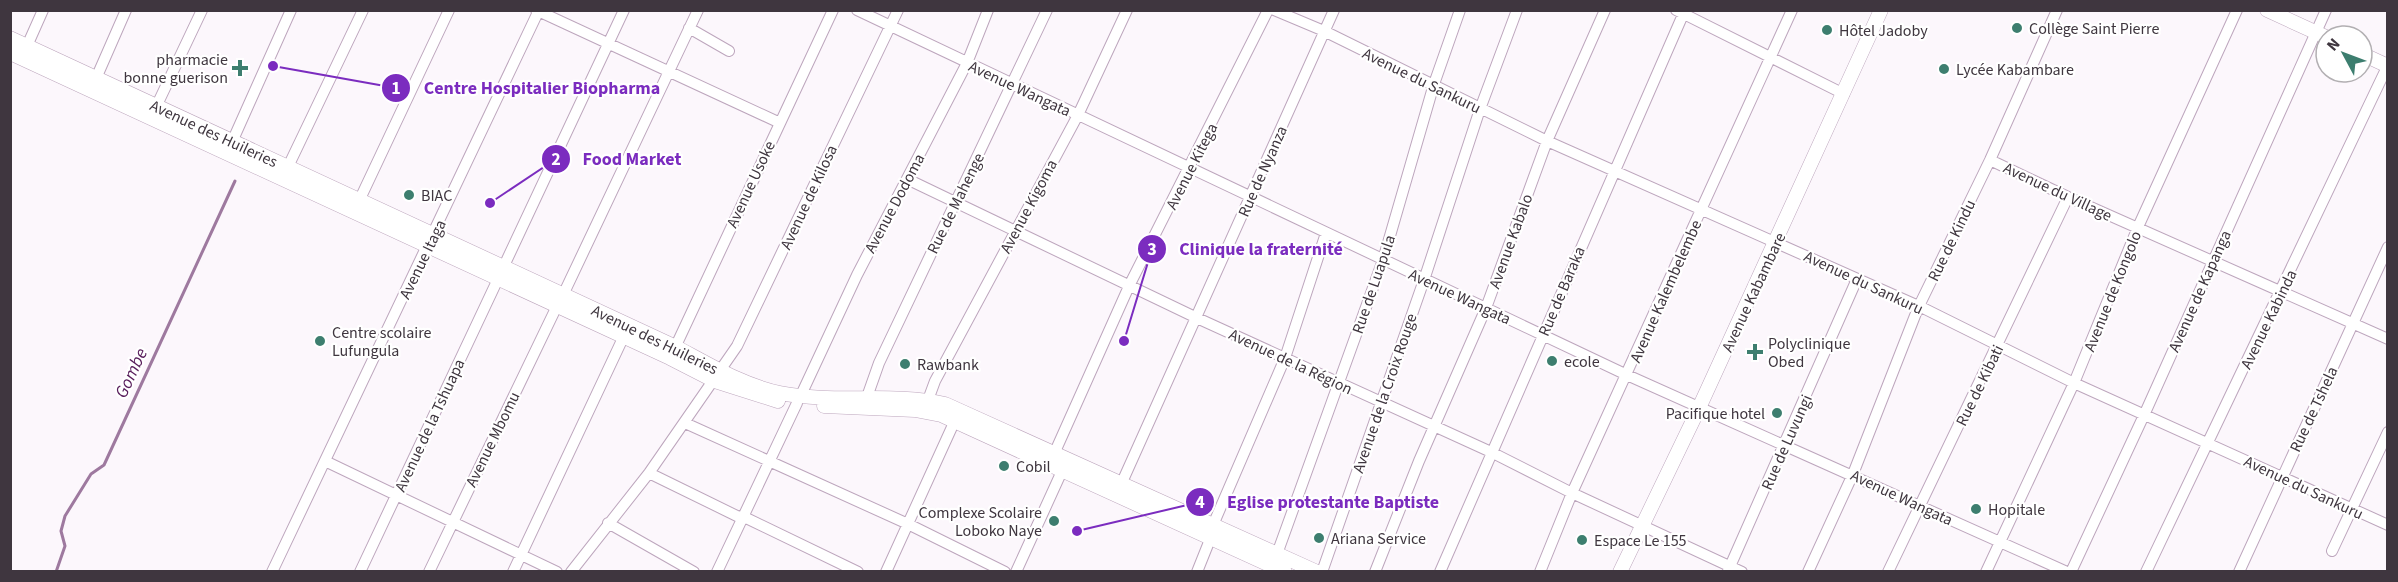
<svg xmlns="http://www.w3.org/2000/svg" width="2398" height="582" font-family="'Source Sans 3',sans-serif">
  <rect width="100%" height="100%" fill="#fcf7fc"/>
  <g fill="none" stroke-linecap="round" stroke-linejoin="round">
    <path stroke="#9e799f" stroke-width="3" d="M56,572L65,546L61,531L65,516L91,474L104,465L235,181"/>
    <g stroke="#bda6bd" stroke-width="12">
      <path id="minor" d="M536,10L778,122
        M857,10L1627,375L2067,572
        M1274,10L1324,31L1547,141L1923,308L2074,383L2388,525
        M1676,10L1844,94
        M689,28L729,51
        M27,46L43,10
        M94,83L126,10
        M156,107L202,10
        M232,142L291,10
        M1990,160L2068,197L2388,339
        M285,173L363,10
        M907,179L1197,318L1491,452L1572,493L1742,572
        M359,201L449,10
        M503,268L624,10
        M563,295L698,10
        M673,352L833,10
        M801,395L857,275L967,63L988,10
        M867,397L879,363L1047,10
        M928,400L935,381L1078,115L1127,10
        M685,423L908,524L1005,572
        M1054,454L1130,284L1268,10
        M325,461L557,572
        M649,473L741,518
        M1119,489L1334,10
        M742,516L858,572
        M608,523L694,572
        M1213,525L1285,358L1326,233
        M2332,551L2388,432
        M1277,554L1383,260L1434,84L1460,10
        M1728,571L1857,279
        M272,572L539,10
        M360,572L498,279
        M429,572L557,306
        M513,572L623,338
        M571,572L649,473L737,346L898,10
        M717,572L797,403
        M886,572L957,416
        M1016,572L1062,471
        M1197,572L1211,537
        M1322,572L1424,280L1480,109L1517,10
        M1375,572L1419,461L1486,308L1547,141L1605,10
        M1440,572L1685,10
        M1540,572L1572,493L1792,10
        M1808,572L1853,474L1918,308L1990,160L2057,10
        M1888,572L2068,197
        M1986,572L2074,383L2138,227L2237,10
        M2071,572L2145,413L2326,10
        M2146,572L2388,65
        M2239,572L2388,247"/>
    </g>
    <g stroke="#bda6bd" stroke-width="15">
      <path id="major" d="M2267,10L2326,37
        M10,38L676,347C708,364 744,386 780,393C835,404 891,392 945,404L1317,572
        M10,53L670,358L715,381L778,401
        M2362,54L2388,66
        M824,406L915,410L941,415L1285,572
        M1620,572L1699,408L1881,10"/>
    </g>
    <use href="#minor" stroke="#fff" stroke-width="10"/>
    <use href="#major" stroke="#fff" stroke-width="14"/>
  </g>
  <g fill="#3d7e6f" stroke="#fff" stroke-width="2">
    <circle cx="2017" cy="28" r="6"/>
    <circle cx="1827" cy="30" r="6"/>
    <path d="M237 59h6v6h6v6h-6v6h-6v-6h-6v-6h6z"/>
    <circle cx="1944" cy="69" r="6"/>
    <circle cx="409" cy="195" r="6"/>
    <circle cx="320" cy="341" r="6"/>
    <path d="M1752 343h6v6h6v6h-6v6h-6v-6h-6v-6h6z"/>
    <circle cx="1552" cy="361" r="6"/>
    <circle cx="905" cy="364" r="6"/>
    <circle cx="1777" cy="413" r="6"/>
    <circle cx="1004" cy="466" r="6"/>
    <circle cx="1976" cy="509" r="6"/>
    <circle cx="1054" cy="521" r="6"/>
    <circle cx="1319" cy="538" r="6"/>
    <circle cx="1582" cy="540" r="6"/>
  </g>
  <g text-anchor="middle" stroke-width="4.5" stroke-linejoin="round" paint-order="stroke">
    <g font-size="16" fill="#3f363f" stroke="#fff" text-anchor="start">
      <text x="2029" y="34">Collège Saint Pierre</text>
      <text x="1839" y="36">Hôtel Jadoby</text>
      <text x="228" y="65" text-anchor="end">pharmacie<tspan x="228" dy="18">bonne guerison</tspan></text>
      <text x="1956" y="75">Lycée Kabambare</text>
      <text x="421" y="201">BIAC</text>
      <text x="332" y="338">Centre scolaire<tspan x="332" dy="18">Lufungula</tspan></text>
      <text x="1768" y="349">Polyclinique<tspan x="1768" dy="18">Obed</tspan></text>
      <text x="1564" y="367">ecole</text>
      <text x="917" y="370">Rawbank</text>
      <text x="1765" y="419" text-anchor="end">Pacifique hotel</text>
      <text x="1016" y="472">Cobil</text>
      <text x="1988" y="515">Hopitale</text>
      <text x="1042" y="518" text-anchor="end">Complexe Scolaire<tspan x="1042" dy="18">Loboko Naye</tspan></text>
      <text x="1331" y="544">Ariana Service</text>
      <text x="1594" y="546">Espace Le 155</text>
    </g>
    <g font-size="16" fill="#3f363f" stroke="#fff">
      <text transform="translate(1422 80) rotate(26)" y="6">Avenue du Sankuru</text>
      <text transform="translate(1020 88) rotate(25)" y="6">Avenue Wangata</text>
      <text transform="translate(214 133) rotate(25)" y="6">Avenue des Huileries</text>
      <text transform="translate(1191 166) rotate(-63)" y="6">Avenue Kitega</text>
      <text transform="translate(1262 171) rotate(-66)" y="6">Rue de Nyanza</text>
      <text transform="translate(750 184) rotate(-65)" y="6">Avenue Usoke</text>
      <text transform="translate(2058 191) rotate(25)" y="6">Avenue du Village</text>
      <text transform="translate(808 197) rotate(-65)" y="6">Avenue de Kilosa</text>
      <text transform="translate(894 203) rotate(-62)" y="6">Avenue Dodoma</text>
      <text transform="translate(955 203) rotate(-64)" y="6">Rue de Mahenge</text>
      <text transform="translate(1028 206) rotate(-62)" y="6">Avenue Kigoma</text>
      <text transform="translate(1951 240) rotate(-64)" y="6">Rue de Kindu</text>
      <text transform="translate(1510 241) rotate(-70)" y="6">Avenue Kabalo</text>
      <text transform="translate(422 259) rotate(-64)" y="6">Avenue Itaga</text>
      <text transform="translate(1864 282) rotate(25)" y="6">Avenue du Sankuru</text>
      <text transform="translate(1373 284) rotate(-71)" y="6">Rue de Luapula</text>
      <text transform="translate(1561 291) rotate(-67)" y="6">Rue de Baraka</text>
      <text transform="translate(1665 291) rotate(-66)" y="6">Avenue Kalembelembe</text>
      <text transform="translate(2112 291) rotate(-68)" y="6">Avenue de Kongolo</text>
      <text transform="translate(2199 291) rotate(-66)" y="6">Avenue de Kapanga</text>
      <text transform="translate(1753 292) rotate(-65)" y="6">Avenue Kabambare</text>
      <text transform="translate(1460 296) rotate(25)" y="6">Avenue Wangata</text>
      <text transform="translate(2268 319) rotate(-64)" y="6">Avenue Kabinda</text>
      <text transform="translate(655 339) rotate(26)" y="6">Avenue des Huileries</text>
      <text transform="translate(1291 361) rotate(25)" y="6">Avenue de la Région</text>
      <text transform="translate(1979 385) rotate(-64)" y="6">Rue de Kibati</text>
      <text transform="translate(1384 393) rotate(-71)" y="6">Avenue de la Croix Rouge</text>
      <text transform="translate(2313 409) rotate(-65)" y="6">Rue de Tshela</text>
      <text transform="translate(429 425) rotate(-65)" y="6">Avenue de la Tshuapa</text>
      <text transform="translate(492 439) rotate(-64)" y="6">Avenue Mbomu</text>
      <text transform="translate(1786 442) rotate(-66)" y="6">Rue de Luvungi</text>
      <text transform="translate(2304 487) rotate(25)" y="6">Avenue du Sankuru</text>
      <text transform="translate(1902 497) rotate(25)" y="6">Avenue Wangata</text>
    </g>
    <g font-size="18" font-style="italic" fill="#571c5a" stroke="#fff">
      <text transform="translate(131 373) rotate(-65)" y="6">Gombe</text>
    </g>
  </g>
  <path fill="none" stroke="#7b2cbf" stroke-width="2" d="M273 66L396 88M490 203L556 159M1124 341L1152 249M1077 531L1200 502"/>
  <g fill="#7b2cbf" stroke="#fff" stroke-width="2">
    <circle cx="273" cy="66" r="6"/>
    <circle cx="490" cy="203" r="6"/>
    <circle cx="1124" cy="341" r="6"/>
    <circle cx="1077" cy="531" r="6"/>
    <circle cx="396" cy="88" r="15"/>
    <circle cx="556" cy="159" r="15"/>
    <circle cx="1152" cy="249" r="15"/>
    <circle cx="1200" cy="502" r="15"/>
  </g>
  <g font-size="18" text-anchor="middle" font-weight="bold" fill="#fff">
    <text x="396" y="94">1</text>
    <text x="556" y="165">2</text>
    <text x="1152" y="255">3</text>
    <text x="1200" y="508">4</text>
  </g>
  <g font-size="18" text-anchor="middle" font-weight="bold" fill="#7b2cbf" stroke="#fff" stroke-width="4.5" stroke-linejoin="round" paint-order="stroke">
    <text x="542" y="94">Centre Hospitalier Biopharma</text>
    <text x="632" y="165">Food Market</text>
    <text x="1261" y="255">Clinique la fraternité</text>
    <text x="1333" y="508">Eglise protestante Baptiste</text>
  </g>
  <rect width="2398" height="582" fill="none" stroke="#3f363f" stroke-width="24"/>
  <g transform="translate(2344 54) rotate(311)"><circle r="28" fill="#ffffff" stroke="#b2afb2" stroke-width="1.5"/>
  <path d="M0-4.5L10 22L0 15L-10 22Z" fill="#3d7e6f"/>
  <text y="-9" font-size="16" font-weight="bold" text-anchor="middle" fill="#3f363f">N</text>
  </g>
</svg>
